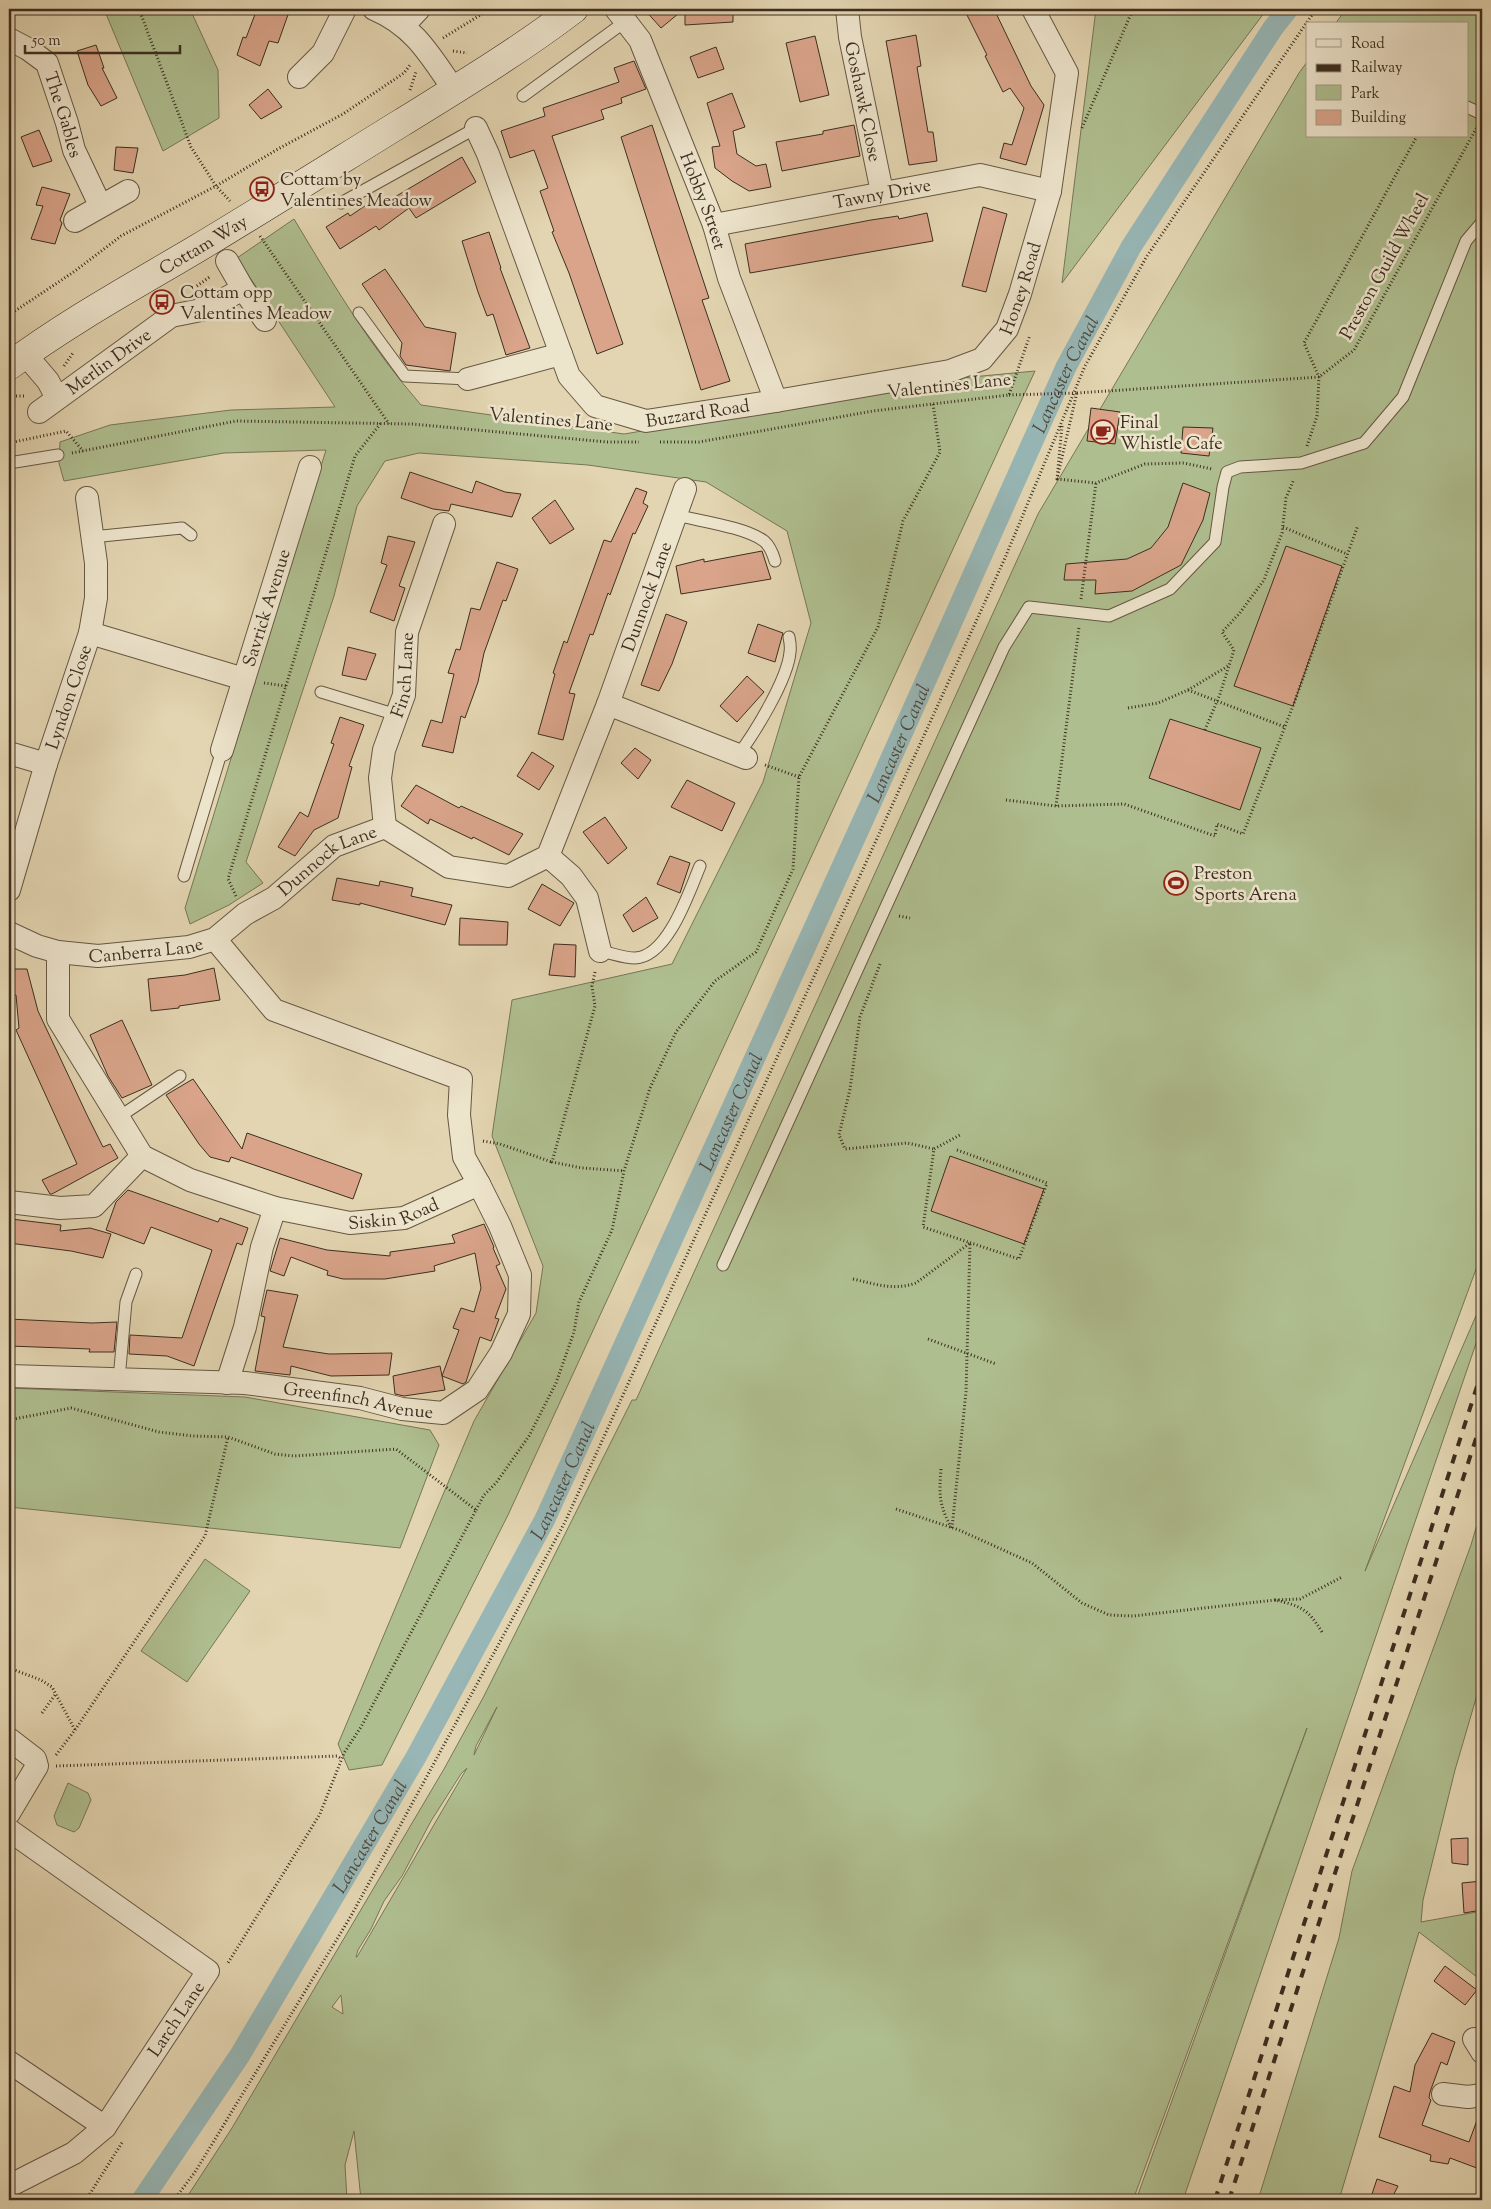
<svg xmlns="http://www.w3.org/2000/svg" width="1491" height="2209" font-family="'Sorts Mill Goudy',serif">
  <rect width="100%" height="100%" fill="#e3d5b1"/>
  <filter id="stains"><feTurbulence type="fractalNoise" baseFrequency=".004" numOctaves="4"/><feColorMatrix values="0 0 0 0 .2 0 0 0 0 .09 0 0 0 0 .02 0 0 0 .5 -.17"/></filter>
  <radialGradient id="worn" r=".72"><stop offset=".6" stop-color="#630" stop-opacity="0"/><stop offset="1" stop-color="#630" stop-opacity=".3"/></radialGradient>
  <path fill="#afbe8f" stroke="#767658" fill-rule="evenodd" d="M104,9H190L218,70L219,118L163,151Z
    M1096,9H1267L1062,283Z
    M1346,9H1482V1253L1365,1571L1482,1302V1326L1183,2200H1136L1307,1728L1133,2200H361L354,2131L345,2165L347,2200H185L232,2128L444,1769L484,1696L632,1400H636L1038,514L1299,73L1307,62V136H1467V24H1335ZM497,1707L474,1755L476,1746ZM467,1768L357,1957H356L358,1950L371,1929L384,1901L402,1876L431,1821L461,1774ZM341,1995L343,2014L332,2007Z
    M294,219C333,284 371,348 421,405L624,434L961,378L1035,371L508,1515L382,1765L349,1770L338,1744L474,1421L536,1313L543,1266L492,1136L512,1000L672,964L763,782L811,623L787,531L706,482L588,465L419,453L385,461L357,506L334,596L246,862L263,883L229,905L190,924L185,908L326,450L224,453L64,481L59,463L60,442L110,425L231,410L335,407L237,258Z
    M9,1388L245,1397L430,1430L439,1445L400,1548L9,1507Z
    M1482,1507V1678L1455,1770L1423,1900L1421,1922L1482,1911V1981L1419,1932L1339,2200H1258L1339,1938L1352,1871L1471,1545Z
    M205,1559L250,1591L187,1682L141,1651Z
    M68,1783L88,1793L91,1800L79,1828L74,1832L57,1825L54,1816Z"/>
  <g fill="none" stroke-linecap="round" stroke-linejoin="round">
    <path stroke="#97b6b5" stroke-width="21" id="s1" d="M142,2200L240,2055L416,1757L545,1519L875,794L1066,367L1131,247L1273,28L1288,9"/>
  </g>
  <path fill="#d9a48a" stroke="#3c2e20" d="M257,9H290L278,43L269,41L260,66L237,55L243,37L246,38Z
    M644,9H684L661,28Z
    M685,9H733V22L685,25Z
    M964,9H994L1031,86L1044,105L1026,165L1000,158L1004,143L1012,145L1024,108L1010,88L1003,92L985,56L987,55Z
    M916,35L921,66L917,67L928,132H933L937,161L909,165L886,41Z
    M815,36L829,95L800,102L786,43Z
    M96,45L104,68H102L117,98L101,106L88,85L77,51Z
    M716,47L724,69L698,78L690,57Z
    M634,61L646,89L621,98L622,103L601,110L604,119L552,136L623,344L597,354L569,273L552,232L554,231L540,191L548,188L534,150L510,158L501,131L545,116L543,108L619,82L614,68Z
    M268,89L282,107L261,119L249,105Z
    M732,93L745,127L733,131L737,154L756,166L766,164L771,187L749,191L732,181L715,168L712,147L720,146L707,103Z
    M652,125L709,298L702,300L730,381L701,390L621,137Z
    M854,125L860,156L782,171L776,142L823,134V131Z
    M39,130L52,161L33,167L21,137Z
    M116,147L138,148L133,173L114,170Z
    M462,157L476,182L416,218L409,208L379,230L376,226L340,249L326,227L348,213L350,216L378,197L383,204Z
    M42,187L70,194L60,220L62,223L55,244L31,239L43,206L36,205Z
    M983,207L1007,214L986,292L962,286Z
    M927,213L933,241L750,273L745,244L871,220L898,216L899,219Z
    M489,232L501,268H500L530,348L506,355L493,314L487,316L478,292L462,241Z
    M385,269L425,327L456,333L450,371L406,365L400,356L402,343L362,284Z
    M1091,408L1120,412L1115,444L1087,441Z
    M1183,427L1213,428L1209,456L1181,453Z
    M410,472L472,493L476,481L505,492L521,494L512,517L451,504L449,511L433,509L401,498Z
    M1183,483L1210,493L1203,520L1181,565L1132,591L1095,594L1096,580H1064L1066,564L1127,559L1151,548L1168,527Z
    M636,488L647,492L643,503L648,506L635,534L633,533L610,595L608,593L593,635L590,634L569,693L575,694L563,740L538,734L555,674L553,673L564,641L567,643L604,540L611,542Z
    M555,500L574,529L550,544L532,518Z
    M388,536L415,542L399,586L405,588L394,621L370,612L387,565L381,563Z
    M1286,546L1342,566L1293,706L1234,686Z
    M762,551L771,579L681,594L676,566L704,559V562Z
    M497,562L518,569L506,601L503,600L484,653L478,682L465,718L461,716L453,753L422,746L431,720L442,723L454,674L448,673L456,649L460,650L471,608L480,610Z
    M666,614L687,622L672,664L659,691L641,685Z
    M758,624L783,633L775,662L748,653Z
    M348,647L376,654L366,680L342,675Z
    M747,676L764,692L737,722L720,706Z
    M340,717L364,725L349,766L352,767L338,818L314,830L295,856L278,847L300,812L308,817L334,744L331,743Z
    M1170,719L1261,748L1240,810L1149,778Z
    M635,748L651,760L638,779L621,763Z
    M532,752L554,766L539,790L517,776Z
    M687,780L735,803L722,831L671,807Z
    M416,785L459,808L461,806L523,834L509,855L473,837L472,839L430,819L428,824L401,806Z
    M605,817L627,848L608,864L583,832Z
    M670,856L690,863L680,893L657,884Z
    M337,878L379,886L380,881L413,888L411,896L452,905L445,925L360,903V905L332,900Z
    M542,884L574,903L560,926L528,909Z
    M646,897L658,918L633,932L623,915Z
    M460,918L508,922L507,945H459Z
    M554,944L576,945L575,977L549,975Z
    M214,968L220,1000L179,1006V1008L151,1011L148,979L185,975Z
    M9,969H27L38,1011L87,1115L103,1147L110,1144L118,1158L52,1194H50L42,1180L77,1164L16,1030L19,1028L16,995L9,996Z
    M122,1020L152,1085L122,1098L108,1076L90,1035Z
    M193,1079L242,1149L247,1133L362,1174L353,1199L231,1157L229,1162L210,1157L199,1144L166,1095Z
    M950,1156L1044,1189L1024,1244L931,1211Z
    M128,1190L218,1222L220,1218L248,1228L242,1245L237,1243L194,1366L167,1356L129,1354L130,1335L182,1338L212,1250L151,1227L144,1244L106,1230L116,1202Z
    M11,1219L61,1225L60,1231L90,1228L111,1234L103,1258L71,1251L9,1243Z
    M484,1224L494,1247L493,1248L500,1264L496,1266L506,1289L495,1318L499,1319L491,1341L480,1337L466,1382L463,1384L442,1376L459,1330L453,1328L461,1308L474,1312L481,1288L475,1253L434,1266L435,1271L385,1279H343L327,1275L328,1271L291,1257L284,1276L270,1271L280,1238L327,1250L390,1256V1252L455,1243L452,1235Z
    M267,1290L298,1295L283,1347L329,1354L392,1353L389,1375L331,1376L291,1366L290,1375L255,1371L265,1317L261,1316Z
    M9,1319L92,1323L117,1322L114,1352H89L90,1349L9,1346Z
    M440,1366L445,1390L404,1396L395,1394L393,1376Z
    M1468,1838V1865L1452,1863L1451,1839Z
    M1482,1881V1910L1464,1913L1462,1883Z
    M1445,1966L1477,1990L1465,2005L1434,1981Z
    M1432,2033L1455,2042L1447,2065L1441,2062L1430,2092L1429,2098L1431,2100L1422,2125L1469,2142L1480,2112L1482,2113V2170L1450,2158L1448,2164L1430,2161L1431,2155L1379,2137L1394,2086L1410,2092L1415,2065Z
    M1377,2179L1398,2186L1391,2200H1370Z"/>
  <g fill="none" stroke-linecap="round" stroke-linejoin="round">
    <g stroke="#665844" stroke-width="13">
      <path id="service" d="M523,96L626,21
        M1467,107L1482,114
        M341,203L476,128
        M359,313L405,376L468,379
        M9,463L58,455
        M676,515C699,521 745,527 764,541C770,546 773,554 775,561
        M92,537L182,528L191,535
        M321,692L397,715
        M738,755C754,734 788,679 790,652C791,647 790,642 789,637
        M184,876L222,750
        M600,951C611,953 624,958 635,958C668,957 689,892 700,866
        M119,1117L180,1076
        M723,1265L1004,647L1029,607L1109,616L1170,589L1215,542L1223,487L1227,472L1240,467L1301,463L1364,443L1403,397L1466,241L1482,222
        M119,1379L126,1302L136,1274"/>
    </g>
    <g stroke="#665844" stroke-width="24">
      <g id="minor">
        <path d="M374,9C414,26 430,55 454,90"/>
        <path id="s2" d="M616,9L640,40L714,225L729,278L776,401"/>
        <path id="s3" d="M847,9L850,37L882,192"/>
        <path d="M404,25L419,9"/>
        <path id="s4" d="M9,39L28,49L47,63L67,123L74,150L100,205"/>
        <path d="M299,77L323,53L345,9"/>
        <path id="s5" d="M476,128L488,154L569,376L595,406L646,421L776,401L950,371L982,359L1007,329L1020,294L1050,191L1067,73L1033,9"/>
        <path d="M75,221L128,191"/>
        <path id="s6" d="M714,225L980,175L1050,191"/>
        <path d="M227,261L243,289L265,320"/>
        <path d="M25,354L48,381L57,398"/>
        <path d="M468,379L561,354"/>
        <path id="s7" d="M39,412L171,316L206,309L243,289"/>
        <path d="M90,633L244,679"/>
        <path d="M608,704L746,758"/>
        <path id="s8" d="M222,750L310,467"/>
        <path d="M9,753L46,764"/>
        <path id="s9" d="M385,827L380,778L384,750L404,695L407,632L444,524"/>
        <path d="M548,856L571,876L587,898L600,951"/>
        <path id="s10" d="M9,890L46,764L90,633L96,598V563L87,498"/>
        <path id="s11" d="M9,933L37,946L58,952L98,956L189,947L215,939L245,914L274,898L334,846L385,827L449,867L508,876L548,856L608,704L685,489"/>
        <path id="s12" d="M58,952V1019L142,1156L190,1180L275,1208L350,1223L404,1218L479,1184L464,1157L459,1115L461,1079L274,1010L215,939"/>
        <path d="M9,1202L60,1208L94,1206L142,1156"/>
        <path id="s13" d="M9,1376L245,1383L360,1398L402,1409L443,1413L477,1390L501,1353L519,1314L520,1275L500,1226L479,1184"/>
        <path d="M227,1383L245,1327L262,1247L275,1208"/>
        <path d="M9,1739L35,1759L37,1766L9,1813"/>
        <path d="M9,1830L208,1971L105,2127L74,2153L9,2186"/>
        <path d="M1474,2039L1482,2052"/>
        <path d="M9,2062L105,2127"/>
        <path d="M1443,2094L1468,2097L1482,2095"/>
      </g>
    </g>
    <g stroke="#3c2e20" stroke-width="29">
      <g id="secondary">
        <path id="s14" d="M9,366C68,322 134,286 198,248C266,207 333,165 401,123C459,87 519,51 574,9"/>
      </g>
    </g>
    <path stroke="#3c2e20" stroke-width="3" stroke-dasharray="1 2.5" stroke-linecap="butt" d="M139,9L191,147L216,186L230,201
      M443,38L490,9
      M453,51L467,53
      M410,90L416,72
      M1082,128L1133,9
      M260,236L389,424
      M194,288L211,276
      M9,315L75,271L121,236L216,186L278,149L343,114L404,73L410,65
      M64,366L73,353
      M1077,393L1319,377L1354,350L1477,127
      M9,396H25
      M1062,426L1057,479L1077,392
      M660,442H699L873,411L1009,395L1030,335
      M9,443L66,431L83,451
      M1307,446L1317,416L1319,377L1304,343L1417,136
      M72,453L236,421L412,424L607,442H639
      M1057,479L1096,483L1145,464L1184,463L1212,469
      M1283,527L1347,554
      M1081,599L1096,483
      M264,683L286,686
      M1188,690L1285,727
      M1128,708L1158,703L1188,690L1228,666
      M1205,730L1220,694L1234,650L1222,632L1239,614L1264,580L1282,533L1286,498L1294,479
      M765,765L799,777
      M1006,800L1056,806L1124,804L1215,836L1217,824L1243,834L1293,706L1358,525
      M1056,806L1079,627
      M236,896L228,879L355,456L381,423
      M899,916L910,918
      M880,964L860,1017L850,1089L839,1135L845,1149L907,1143L934,1149
      M595,972L592,986L595,1006L552,1162L582,1168L624,1171
      M483,1141L500,1144L552,1162
      M957,1150L1047,1183L1019,1259L923,1227L934,1149L960,1135
      M853,1279C875,1284 894,1291 916,1283L970,1243
      M928,1339L996,1364
      M9,1420L71,1408L159,1432L193,1436L228,1437L275,1454L294,1456L396,1449L476,1510L361,1727L344,1753L320,1814L228,1963
      M941,1469C939,1494 939,1505 951,1527
      M896,1509L959,1530L1032,1563L1082,1603L1109,1615L1133,1616L1275,1600
      M476,1510L484,1495L496,1483L529,1436L556,1383L574,1332L579,1302L612,1230L624,1171L650,1088L676,1032L715,981L756,952L793,869L799,777L878,627L903,521L940,452L933,404
      M952,1528L966,1392L970,1243
      M1322,1632C1308,1609 1301,1606 1275,1600L1300,1599L1342,1577
      M9,1668L41,1680L52,1687L75,1730
      M42,1713L55,1695
      M56,1755L75,1730L205,1536L228,1437
      M56,1766L337,1756L342,1759
      M86,2200L123,2141
      M174,2200L195,2172L351,1916L565,1522L1005,558L1085,366L1147,256L1316,9"/>
    <use href="#service" stroke="#ede4cc" stroke-width="11"/>
    <use href="#minor" stroke="#ede4cc" stroke-width="22"/>
    <use href="#secondary" stroke="#ede4cc" stroke-width="28"/>
    <path stroke="#3c2e20" stroke-width="4" stroke-dasharray="9 9" stroke-linecap="butt" d="M1215,2200L1482,1371
      M1229,2200L1482,1420"/>
    <path stroke="#3c2e20" stroke-width="3" stroke-dasharray="1 2.5" stroke-linecap="butt" d="M1009,395L1077,393"/>
  </g>
  <defs>
    <g id="bus-ring" transform="scale(1.25)"><circle r="9.5" fill="#ede4cc" stroke="#8f2418" stroke-width="1.5"/><path d="M-5-6H5V4H4V6H2V4H-2V6H-4V4H-5ZM-3.5-4V0h7V-4ZM-3.5 1.2v1.5H-2V1.2ZM2 1.2v1.5H3.5V1.2Z" fill="#8f2418"/></g>
    <g id="cafe-ring" transform="scale(1.25)"><circle r="9.5" fill="#ede4cc" stroke="#8f2418" stroke-width="1.5"/><path d="M-5.5-4.5H6V0H3Q3 3.5 0 3.5H-2.5Q-5.5 3.5-5.5 0ZM3-3.2v2h1.7v-2ZM-6 4.5H4V6H-6Z" fill="#8f2418"/></g>
    <g id="stadium-ring" transform="scale(1.25)"><circle r="9.5" fill="#ede4cc" stroke="#8f2418" stroke-width="1.5"/><path d="M0-5a6.5 5 0 1 0 0 10a6.5 5 0 1 0 0-10ZM-3.5-1.8h7v3.6h-7Z" fill="#8f2418"/></g>
  </defs>
  <g fill-rule="evenodd">
    <use href="#bus-ring" x="262" y="189"/>
    <use href="#bus-ring" x="162" y="302"/>
    <use href="#cafe-ring" x="1103" y="432"/>
    <use href="#stadium-ring" x="1176" y="883"/>
  </g>
  <g text-anchor="middle" stroke-width="5" stroke-linejoin="round" paint-order="stroke">
    <g font-size="18" fill="#3c2e20" stroke="#ede4cc">
      <text dy="6" stroke="none"><textPath href="#s3" startOffset="94">Goshawk Close</textPath></text>
      <text dy="6" stroke="none"><textPath href="#s4" startOffset="99">The Gables</textPath></text>
      <text dy="6" stroke="none"><textPath href="#s6" startOffset="171">Tawny Drive</textPath></text>
      <text dy="6" stroke="none"><textPath href="#s2" startOffset="212">Hobby Street</textPath></text>
      <text dy="6" stroke="none"><textPath href="#s14" startOffset="229">Cottam Way</textPath></text>
      <text transform="translate(1384 266) rotate(-61)" y="6">Preston Guild Wheel</text>
      <text dy="6" stroke="none"><textPath href="#s5" startOffset="782">Honey Road</textPath></text>
      <text dy="6" stroke="none"><textPath href="#s7" startOffset="86">Merlin Drive</textPath></text>
      <text transform="translate(949 385) rotate(-6)" y="6">Valentines Lane</text>
      <text dy="6" stroke="none"><textPath href="#s5" startOffset="410">Buzzard Road</textPath></text>
      <text transform="translate(551 419) rotate(5)" y="6">Valentines Lane</text>
      <text dy="6" stroke="none"><textPath href="#s11" startOffset="875">Dunnock Lane</textPath></text>
      <text dy="6" stroke="none"><textPath href="#s8" startOffset="149">Savrick Avenue</textPath></text>
      <text dy="6" stroke="none"><textPath href="#s9" startOffset="156">Finch Lane</textPath></text>
      <text dy="6" stroke="none"><textPath href="#s10" startOffset="202">Lyndon Close</textPath></text>
      <text dy="6" stroke="none"><textPath href="#s11" startOffset="350">Dunnock Lane</textPath></text>
      <text dy="6" stroke="none"><textPath href="#s11" startOffset="141">Canberra Lane</textPath></text>
      <text dy="6" stroke="none"><textPath href="#s12" startOffset="492">Siskin Road</textPath></text>
      <text dy="6" stroke="none"><textPath href="#s13" startOffset="351">Greenfinch Avenue</textPath></text>
      <text transform="translate(176 2019) rotate(-56)" y="6">Larch Lane</text>
    </g>
    <g font-size="18" fill="#3c2e20" stroke="#ede4cc" text-anchor="start">
      <text x="280" y="185">Cottam by<tspan x="280" dy="21">Valentines Meadow</tspan></text>
      <text x="180" y="298">Cottam opp<tspan x="180" dy="21">Valentines Meadow</tspan></text>
      <text x="1120" y="428">Final<tspan x="1120" dy="21">Whistle Cafe</tspan></text>
      <text x="1194" y="879">Preston<tspan x="1194" dy="21">Sports Arena</tspan></text>
    </g>
    <g font-size="19" font-style="italic" fill="#4e493e" stroke="#ede4cc">
      <text dy="7" stroke="none"><textPath href="#s1" startOffset="2049">Lancaster Canal</textPath></text>
      <text dy="7" stroke="none"><textPath href="#s1" startOffset="1644">Lancaster Canal</textPath></text>
      <text dy="7" stroke="none"><textPath href="#s1" startOffset="1239">Lancaster Canal</textPath></text>
      <text dy="7" stroke="none"><textPath href="#s1" startOffset="834">Lancaster Canal</textPath></text>
      <text dy="7" stroke="none"><textPath href="#s1" startOffset="429">Lancaster Canal</textPath></text>
    </g>
  </g>
  <rect width="1491" height="2209" fill="none" stroke="#e3d5b1" stroke-width="30"/>
  <rect x="10" y="10" width="1471" height="2189" fill="none" stroke="#3c2e20" stroke-width="2.5"/>
  <rect x="15" y="15" width="1461" height="2179" fill="none" stroke="#3c2e20"/>
  <rect x="1306" y="22" width="162" height="115" fill="#ede4cc" stroke="#a69b87"/>
  <rect x="1316" y="39" width="25" height="8" fill="#ede4cc" stroke="#a69b87"/>
  <text x="1351" y="48" font-size="15" fill="#3c2e20">Road</text>
  <rect x="1316" y="64" width="25" height="8" fill="#3c2e20" stroke="#a69b87"/>
  <text x="1351" y="72" font-size="15" fill="#3c2e20">Railway</text>
  <rect x="1316" y="85" width="25" height="15" fill="#afbe8f" stroke="#a69b87"/>
  <text x="1351" y="98" font-size="15" fill="#3c2e20">Park</text>
  <rect x="1316" y="110" width="25" height="15" fill="#d9a48a" stroke="#a69b87"/>
  <text x="1351" y="122" font-size="15" fill="#3c2e20">Building</text>
  <path d="M25 45v8h155v-8" fill="none" stroke="#3c2e20" stroke-width="2.5"/>
  <text x="32" y="45" font-size="15" fill="#3c2e20" stroke="#ede4cc" stroke-width="4" paint-order="stroke">50 m</text>
  <rect width="100%" height="100%" filter="url(#stains)"/>
  <rect width="100%" height="100%" fill="url(#worn)"/>
</svg>
